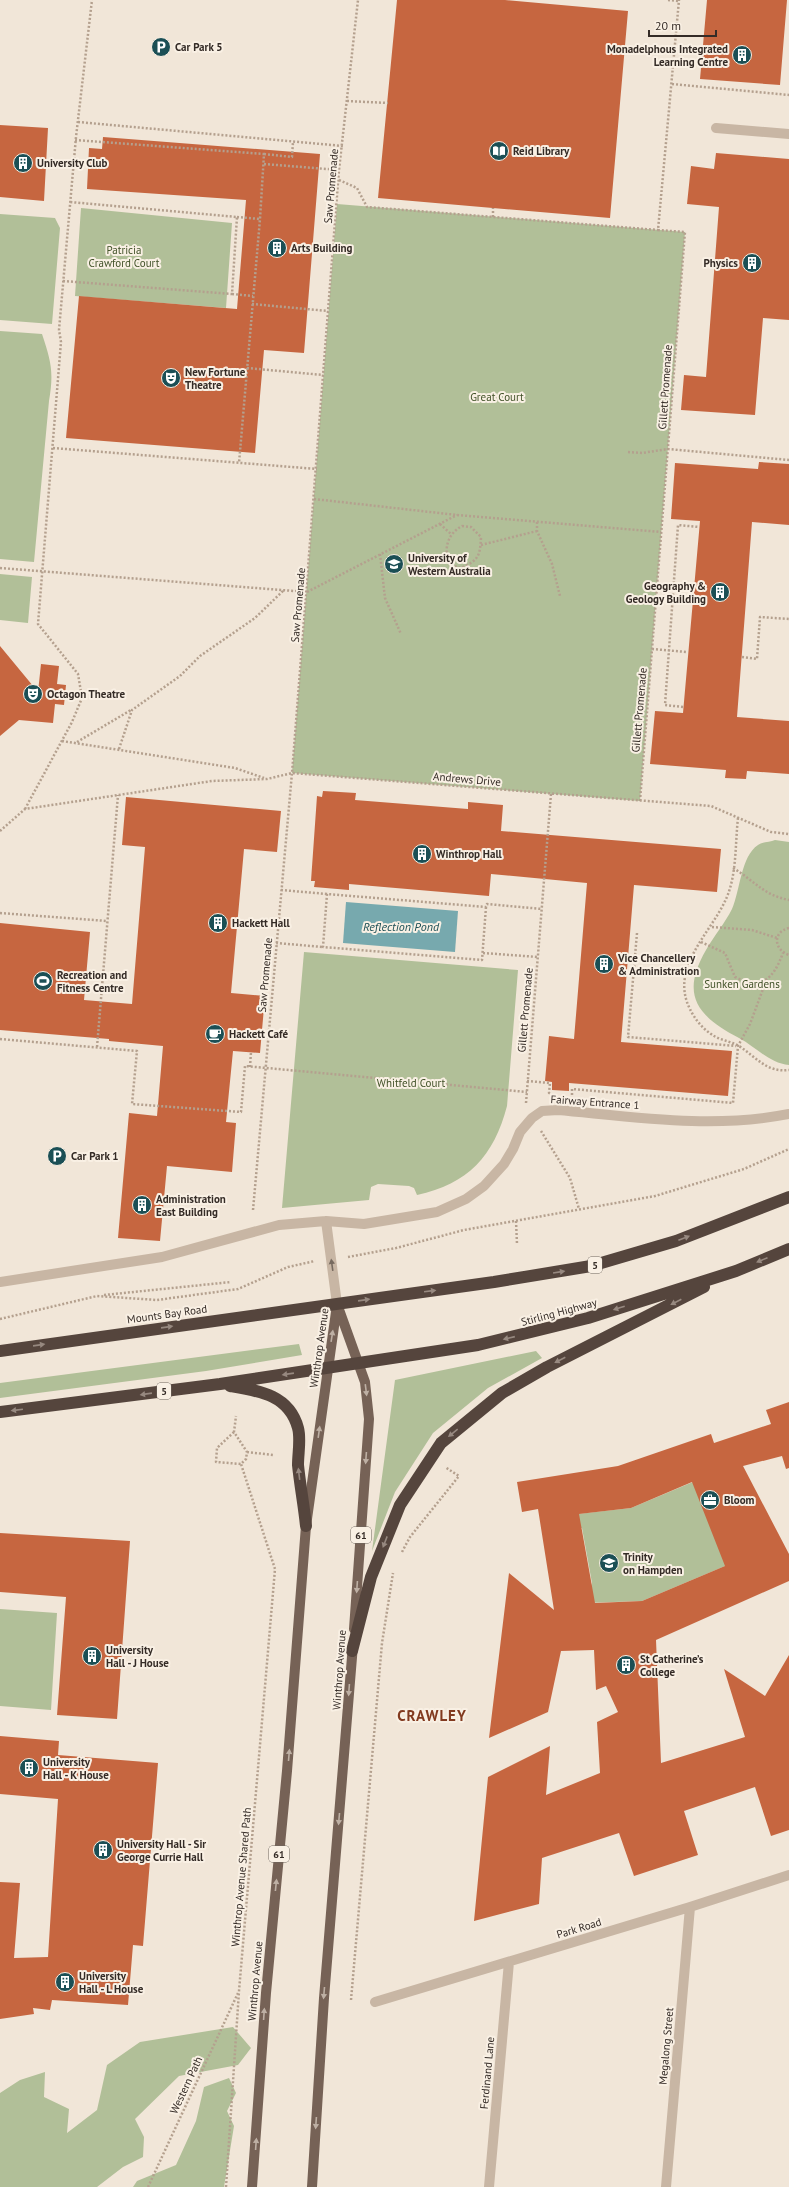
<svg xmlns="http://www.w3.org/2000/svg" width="789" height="2187" font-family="'PT Sans',sans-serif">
  <rect width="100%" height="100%" fill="#f1e6d8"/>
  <path fill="#b1bf98" d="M337,204L685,232L640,801L292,773Z
    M81,208L232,223L226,308L75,296Z
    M0,214L55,218L60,228L52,324L0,320Z
    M0,331L42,334C51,361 54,372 49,401L34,562L0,559Z
    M0,574L32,577L28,623L0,620Z
    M775,840L789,842V1065C769,1063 756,1047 739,1038C697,1016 680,995 706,950C714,936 725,923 732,909C740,891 741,856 758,845C762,842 770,842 775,840Z
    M304,952L518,970L507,1106C494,1156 468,1184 417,1195L414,1188L409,1186L378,1184L371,1187L369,1200L282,1208Z
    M299,1344L302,1355L206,1371L0,1398V1383Z
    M536,1351L542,1358L488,1388L433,1433L395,1492L372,1551L395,1380Z
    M700,1479L737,1561L642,1601L586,1603L592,1583L582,1528L570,1530L569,1515L631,1508Z
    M0,1609L57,1613L51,1710L0,1706Z
    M233,2027L251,2048L238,2065L179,2076L135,2119L144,2137L143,2157L123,2167L97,2187H0V2093L20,2080L45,2072L44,2097L69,2109L67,2133L97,2110L107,2065L140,2042Z
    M229,2078L236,2093L227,2111L234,2126L224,2187H133L137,2181L176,2165L196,2121L204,2087Z"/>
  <path fill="#77a9ae" d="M346,902L458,911L455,952L343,943Z"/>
  <path fill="#c66640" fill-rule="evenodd" d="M397,0H505L628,11L610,218L378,198Z
    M707,0H787L780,85L700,79Z
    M0,125L48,128L44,201L0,197Z
    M103,137L320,154L304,353L264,350L255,453L66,438L79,296L237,309L246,200L87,189L89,148L102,149Z
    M716,153L789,159V320L763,318L755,415L681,410L684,375L706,377L719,207L687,204L691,166L714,169Z
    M759,462L789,464V525L752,522L737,717L789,721V774L747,771L746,779L725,778L726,770L650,764L655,711L683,713L700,521L671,519L675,463L758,469Z
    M0,646L38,692L41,664L59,666L57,684L66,685L64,705L55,704L53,723L19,720L0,736Z
    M323,791L356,793L355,800L468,809V802L503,805L501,831L721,849L717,892L634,885L621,1042L732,1051L728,1096L569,1083V1091L552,1090V1082L545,1081L549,1036L574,1039L587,883L491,874L489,896L349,884V890L314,887L315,881H311L317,796L322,797Z
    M126,797L281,811L277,852L244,849L231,993L265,996L260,1053L233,1051L226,1122L236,1123L232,1172L167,1166L160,1241L118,1238L129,1113L157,1116L163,1046L109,1041V1039L0,1030V923L90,932L84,1000L132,1004L145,847L122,845Z
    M789,1402V1468L786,1469L782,1456L743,1466L789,1554V1581L656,1640L661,1763L745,1737L724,1669L765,1696L789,1655V1830L771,1836L755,1787L684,1811L698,1855L634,1876L619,1833L542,1858L539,1904L474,1921L488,1777L550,1746L546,1795L600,1773L597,1722L618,1712L606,1686L596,1690L594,1650L561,1651L548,1712L489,1738L509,1573L554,1610L538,1509L522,1512L517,1482L618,1466L711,1434L714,1443L771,1424L766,1410ZM692,1482L725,1566L642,1601L595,1603L579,1514L631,1508Z
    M0,1533L130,1541L117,1719L57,1715L66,1597L0,1592Z
    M0,1736L59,1741L58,1755L158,1763L143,1946L133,1945L128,2005L52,2000L50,2010L33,2008L34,2014L0,2019V1882L20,1883L14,1958L48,1957L58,1799L0,1794Z"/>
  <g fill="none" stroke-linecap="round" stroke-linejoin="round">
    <path stroke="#b4a08e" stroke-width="2.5" stroke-dasharray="2 2" stroke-linecap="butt" d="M668,0L679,1
      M672,84L789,95
      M347,101L388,103
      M78,122L343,146
      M75,140L264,154L260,219L239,463
      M264,154L292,157L293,142
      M264,164L339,170
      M339,180L357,188L367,207L658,230
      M237,217L260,219
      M493,217V208
      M63,281L232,294L237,217L70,202
      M232,294L253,296
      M252,304L328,311
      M247,368L323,375
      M53,448L317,469
      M628,452L642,453L668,449L789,460
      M314,499L457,515L661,532
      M537,522V531L552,564L560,596
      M440,524L451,534
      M462,526L471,527L481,537C480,556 479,560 461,568L450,565C443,550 447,534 462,526Z
      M481,545L537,531
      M380,554L385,598L401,634
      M0,568L307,592L457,515
      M652,649L687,652
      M742,657L757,659L760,617L789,619
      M683,707L665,705L678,525L699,527
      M62,741L235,768L264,778
      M77,742L131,710
      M119,749L132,710L180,676L200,656L255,618L284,590
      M640,801L685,232L658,230L679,0
      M25,809L72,722L82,698L78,674L38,624L61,342L59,330L76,137L92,0
      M738,818C735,844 737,875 726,899C711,933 669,968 690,1009C694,1018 702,1028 711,1034C719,1040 730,1041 739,1046C756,1057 767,1073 789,1070
      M0,831L25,809L212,781L267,779L292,773L711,806L771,832L789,834
      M733,868C755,881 763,895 789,900
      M281,890L327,894
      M486,907L482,960L323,947L327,894L486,907L487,904L542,909
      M0,913L107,921
      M712,927L752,930L777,938
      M789,928C772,932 774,950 789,955
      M637,933L628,1037L736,1046
      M701,942L725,953L735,977C763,990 773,979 783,953
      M276,943L323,947
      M483,953L538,957
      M0,1039L137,1051L132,1104L241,1112L245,1066L527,1092
      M97,1047L118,795
      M250,1067L251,1052
      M527,1081L550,1083L549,1093H551
      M572,1095V1089L733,1103L738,1046L750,1024L766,981
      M526,1103L551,794
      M541,1131L570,1178L579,1209
      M253,1210L292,773L339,170L358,0
      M516,1221L517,1244
      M348,1257L396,1248L464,1230L655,1196L744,1169L789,1149
      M104,1295L231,1282
      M0,1319L97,1296L157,1300L238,1289L288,1267L315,1261
      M234,1432L217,1448L216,1462L241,1464L246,1459L247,1452L234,1432L236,1416
      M247,1452L273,1455
      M402,1552L410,1537L459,1476L445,1467
      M351,2000L382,1643L393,1573
      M148,2187L238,1993
      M226,2187L239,1991L275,1569L241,1464"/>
    <path stroke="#c8b6a4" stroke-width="10" d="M716,128L789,134
      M326,1221L337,1304
      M0,1282L162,1257L279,1225L326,1221L364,1224L437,1212L466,1199L484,1186L504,1164L513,1149L520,1132L532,1118L542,1111L558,1110C635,1117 713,1129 789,1114
      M375,2002L690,1907L789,1875
      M489,2187L509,1962
      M666,2187L690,1907"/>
    <path stroke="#766256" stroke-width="10" d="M337,1304L365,1382L369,1419L354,1629
      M252,2187L266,1993L287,1771L306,1526L337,1305
      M312,2187L324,1998L353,1645"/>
    <path stroke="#55453d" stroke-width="12" d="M0,1351L494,1282L591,1266L676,1241L789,1197
      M230,1386C260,1391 289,1395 298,1428C301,1439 298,1453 298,1465C300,1485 304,1506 306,1526
      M0,1412L220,1384L478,1345L588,1318L736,1271L789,1249
      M352,1651L371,1577L400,1505L441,1443L502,1393L547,1367L704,1287"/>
  </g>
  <defs><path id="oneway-solid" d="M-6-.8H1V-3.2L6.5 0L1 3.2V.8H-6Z"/></defs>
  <g fill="#978980">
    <use href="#oneway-solid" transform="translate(684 1238) rotate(-21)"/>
    <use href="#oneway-solid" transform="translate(762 1260) rotate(157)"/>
    <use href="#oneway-solid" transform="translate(559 1272) rotate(-9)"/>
    <use href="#oneway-solid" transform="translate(430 1291) rotate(-7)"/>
    <use href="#oneway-solid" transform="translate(364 1300) rotate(-8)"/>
    <use href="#oneway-solid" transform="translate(676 1302) rotate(153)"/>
    <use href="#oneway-solid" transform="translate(619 1308) rotate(163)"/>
    <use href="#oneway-solid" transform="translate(167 1327) rotate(-8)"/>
    <use href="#oneway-solid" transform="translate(509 1338) rotate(167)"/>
    <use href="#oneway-solid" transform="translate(39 1345) rotate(-8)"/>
    <use href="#oneway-solid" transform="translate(560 1360) rotate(153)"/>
    <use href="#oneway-solid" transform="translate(288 1374) rotate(172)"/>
    <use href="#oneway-solid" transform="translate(146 1394) rotate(172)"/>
    <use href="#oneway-solid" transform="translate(17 1410) rotate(173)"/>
    <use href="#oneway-solid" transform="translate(453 1433) rotate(141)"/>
    <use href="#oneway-solid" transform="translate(299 1474) rotate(-97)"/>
    <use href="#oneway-solid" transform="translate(385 1542) rotate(111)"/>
  </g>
  <use fill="#776a5f" href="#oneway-solid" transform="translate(332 1265) rotate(-98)"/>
  <g fill="#beb0a4">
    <use href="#oneway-solid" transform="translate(332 1336) rotate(-81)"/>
    <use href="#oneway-solid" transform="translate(366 1390) rotate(83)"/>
    <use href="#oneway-solid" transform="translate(319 1432) rotate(-82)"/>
    <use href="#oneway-solid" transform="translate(366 1458) rotate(94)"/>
    <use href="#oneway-solid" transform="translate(357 1587) rotate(94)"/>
    <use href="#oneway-solid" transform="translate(349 1690) rotate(94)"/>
    <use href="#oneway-solid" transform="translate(289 1755) rotate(-85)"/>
    <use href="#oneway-solid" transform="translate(339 1819) rotate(95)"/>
    <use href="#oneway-solid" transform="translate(276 1885) rotate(-84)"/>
    <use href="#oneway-solid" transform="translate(324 1993) rotate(95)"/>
    <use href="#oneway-solid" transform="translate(264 2014) rotate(-86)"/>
    <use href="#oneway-solid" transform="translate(316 2123) rotate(94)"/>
    <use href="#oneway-solid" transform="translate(256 2144) rotate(-86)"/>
  </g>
  <defs>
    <g id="parking-disc" transform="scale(1)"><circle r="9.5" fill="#1b4f55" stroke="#f9f0e4"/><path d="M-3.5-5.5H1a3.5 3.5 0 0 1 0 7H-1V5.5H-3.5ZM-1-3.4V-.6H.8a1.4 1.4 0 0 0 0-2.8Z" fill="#fff"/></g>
    <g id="building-disc" transform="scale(1)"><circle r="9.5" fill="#1b4f55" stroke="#f9f0e4"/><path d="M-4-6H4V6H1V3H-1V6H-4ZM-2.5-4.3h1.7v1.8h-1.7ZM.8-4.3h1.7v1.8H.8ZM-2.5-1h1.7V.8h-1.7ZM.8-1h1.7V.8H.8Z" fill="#fff"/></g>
    <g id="library-disc" transform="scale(1)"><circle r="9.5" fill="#1b4f55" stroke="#f9f0e4"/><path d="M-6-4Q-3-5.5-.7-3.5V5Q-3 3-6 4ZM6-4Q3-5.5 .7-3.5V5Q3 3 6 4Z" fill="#fff"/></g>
    <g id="theatre-disc" transform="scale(1)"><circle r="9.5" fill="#1b4f55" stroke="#f9f0e4"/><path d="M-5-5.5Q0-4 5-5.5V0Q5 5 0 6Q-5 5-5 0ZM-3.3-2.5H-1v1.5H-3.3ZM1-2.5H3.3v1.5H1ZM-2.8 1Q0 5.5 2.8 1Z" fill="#fff"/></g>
    <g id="university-disc" transform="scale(1)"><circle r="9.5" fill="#1b4f55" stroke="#f9f0e4"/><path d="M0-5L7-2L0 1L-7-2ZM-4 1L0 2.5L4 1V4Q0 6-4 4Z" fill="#fff"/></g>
    <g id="stadium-disc" transform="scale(1)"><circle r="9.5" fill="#1b4f55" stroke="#f9f0e4"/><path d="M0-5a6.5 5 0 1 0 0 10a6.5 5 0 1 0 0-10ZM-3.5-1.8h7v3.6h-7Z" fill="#fff"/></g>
    <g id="cafe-disc" transform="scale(1)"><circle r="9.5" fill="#1b4f55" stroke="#f9f0e4"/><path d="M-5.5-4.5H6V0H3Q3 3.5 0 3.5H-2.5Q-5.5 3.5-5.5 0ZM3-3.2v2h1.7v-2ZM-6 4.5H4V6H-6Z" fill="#fff"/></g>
    <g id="office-disc" transform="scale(1)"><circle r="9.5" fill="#1b4f55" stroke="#f9f0e4"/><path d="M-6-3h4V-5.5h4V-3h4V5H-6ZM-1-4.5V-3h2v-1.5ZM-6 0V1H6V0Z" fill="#fff"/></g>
  </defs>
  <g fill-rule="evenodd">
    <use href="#parking-disc" x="161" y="47"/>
    <use href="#building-disc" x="742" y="55"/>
    <use href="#library-disc" x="499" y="151"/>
    <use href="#building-disc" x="23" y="163"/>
    <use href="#building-disc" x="277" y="248"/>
    <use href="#building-disc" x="752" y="263"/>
    <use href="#theatre-disc" x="171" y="378"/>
    <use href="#university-disc" x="394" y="564"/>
    <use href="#building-disc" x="720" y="592"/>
    <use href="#theatre-disc" x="33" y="694"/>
    <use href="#building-disc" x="422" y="854"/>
    <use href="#building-disc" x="218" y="923"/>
    <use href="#building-disc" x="604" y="964"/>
    <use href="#stadium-disc" x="43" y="981"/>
    <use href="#cafe-disc" x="215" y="1034"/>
    <use href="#parking-disc" x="57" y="1156"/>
    <use href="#building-disc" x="142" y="1205"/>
    <use href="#office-disc" x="710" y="1500"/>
    <use href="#university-disc" x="609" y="1563"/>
    <use href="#building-disc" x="92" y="1656"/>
    <use href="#building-disc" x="626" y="1665"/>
    <use href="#building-disc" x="29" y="1768"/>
    <use href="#building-disc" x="103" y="1850"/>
    <use href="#building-disc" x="65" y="1982"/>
  </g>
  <g text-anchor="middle" stroke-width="4" stroke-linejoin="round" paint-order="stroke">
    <g fill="#f9f0e4" stroke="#6f665f" stroke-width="1">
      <rect x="588" y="1257" width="14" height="16" rx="3"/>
      <rect x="157" y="1383" width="14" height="16" rx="3"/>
      <rect x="351" y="1527" width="20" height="16" rx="3"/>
      <rect x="269" y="1846" width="20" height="16" rx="3"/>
    </g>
    <g font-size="10" font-weight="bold" fill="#342b26">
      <text x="595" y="1269">5</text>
      <text x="164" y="1395">5</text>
      <text x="361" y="1539">61</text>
      <text x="279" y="1858">61</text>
    </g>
    <g font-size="11" font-weight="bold" fill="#342b26" stroke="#f9f0e4" text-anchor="start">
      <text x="175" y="51">Car Park 5</text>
      <text x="728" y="53" text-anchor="end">Monadelphous Integrated<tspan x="728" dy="13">Learning Centre</tspan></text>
      <text x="513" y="155">Reid Library</text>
      <text x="37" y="167">University Club</text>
      <text x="291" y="252">Arts Building</text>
      <text x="738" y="267" text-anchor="end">Physics</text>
      <text x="185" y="376">New Fortune<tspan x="185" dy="13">Theatre</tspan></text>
      <text x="408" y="562">University of<tspan x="408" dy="13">Western Australia</tspan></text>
      <text x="706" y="590" text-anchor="end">Geography &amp;<tspan x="706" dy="13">Geology Building</tspan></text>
      <text x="47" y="698">Octagon Theatre</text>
      <text x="436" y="858">Winthrop Hall</text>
      <text x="232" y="927">Hackett Hall</text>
      <text x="618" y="962">Vice Chancellery<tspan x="618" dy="13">&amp; Administration</tspan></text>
      <text x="57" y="979">Recreation and<tspan x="57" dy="13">Fitness Centre</tspan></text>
      <text x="229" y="1038">Hackett Café</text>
      <text x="71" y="1160">Car Park 1</text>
      <text x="156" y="1203">Administration<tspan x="156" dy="13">East Building</tspan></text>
      <text x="724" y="1504">Bloom</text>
      <text x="623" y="1561">Trinity<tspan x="623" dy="13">on Hampden</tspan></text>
      <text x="106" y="1654">University<tspan x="106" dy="13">Hall - J House</tspan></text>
      <text x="640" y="1663">St Catherine’s<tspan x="640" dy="13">College</tspan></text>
      <text x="43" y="1766">University<tspan x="43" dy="13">Hall - K House</tspan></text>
      <text x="117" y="1848">University Hall - Sir<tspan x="117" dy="13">George Currie Hall</tspan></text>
      <text x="79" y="1980">University<tspan x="79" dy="13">Hall - L House</tspan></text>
    </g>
    <g font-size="11" fill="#342b26" stroke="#f9f0e4">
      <text transform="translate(331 186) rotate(-85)" y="4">Saw Promenade</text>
      <text transform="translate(665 387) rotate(-86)" y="4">Gillett Promenade</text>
      <text transform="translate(298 605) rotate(-85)" y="4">Saw Promenade</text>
      <text transform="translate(639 710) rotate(-85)" y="4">Gillett Promenade</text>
      <text transform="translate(467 779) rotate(5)" y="4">Andrews Drive</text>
      <text transform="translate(265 975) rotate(-85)" y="4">Saw Promenade</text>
      <text transform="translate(525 1010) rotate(-85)" y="4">Gillett Promenade</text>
      <text transform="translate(595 1102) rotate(4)" y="4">Fairway Entrance 1</text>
      <text transform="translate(559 1312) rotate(-15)" y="4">Stirling Highway</text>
      <text transform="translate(167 1314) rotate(-8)" y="4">Mounts Bay Road</text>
      <text transform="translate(319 1348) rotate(-82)" y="4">Winthrop Avenue</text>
      <text transform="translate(339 1670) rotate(-86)" y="4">Winthrop Avenue</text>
      <text transform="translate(241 1877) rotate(-85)" y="4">Winthrop Avenue Shared Path</text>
      <text transform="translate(579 1928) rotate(-17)" y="4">Park Road</text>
      <text transform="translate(255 1981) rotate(-85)" y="4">Winthrop Avenue</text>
      <text transform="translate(666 2046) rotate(-85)" y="4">Megalong Street</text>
      <text transform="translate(487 2073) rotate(-85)" y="4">Ferdinand Lane</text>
      <text transform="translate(186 2085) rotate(-65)" y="4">Western Path</text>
    </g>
    <g font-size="11" fill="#425229" stroke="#f9f0e4">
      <text x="124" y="254">Patricia<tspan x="124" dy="13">Crawford Court</tspan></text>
      <text x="497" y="401">Great Court</text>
      <text x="742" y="988">Sunken Gardens</text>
      <text x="411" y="1087">Whitfeld Court</text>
    </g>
    <g font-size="12" font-style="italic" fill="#1b4f55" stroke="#f9f0e4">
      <text x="401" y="931">Reflection Pond</text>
    </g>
    <g font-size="15" font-weight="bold" letter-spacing="1" fill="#823a1f" stroke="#f9f0e4">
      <text x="432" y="1721">CRAWLEY</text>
    </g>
  </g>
  <path d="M649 30v6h67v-6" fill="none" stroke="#342b26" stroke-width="2"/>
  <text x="655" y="30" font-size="12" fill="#342b26" stroke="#f9f0e4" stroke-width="3" paint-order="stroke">20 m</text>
</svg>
